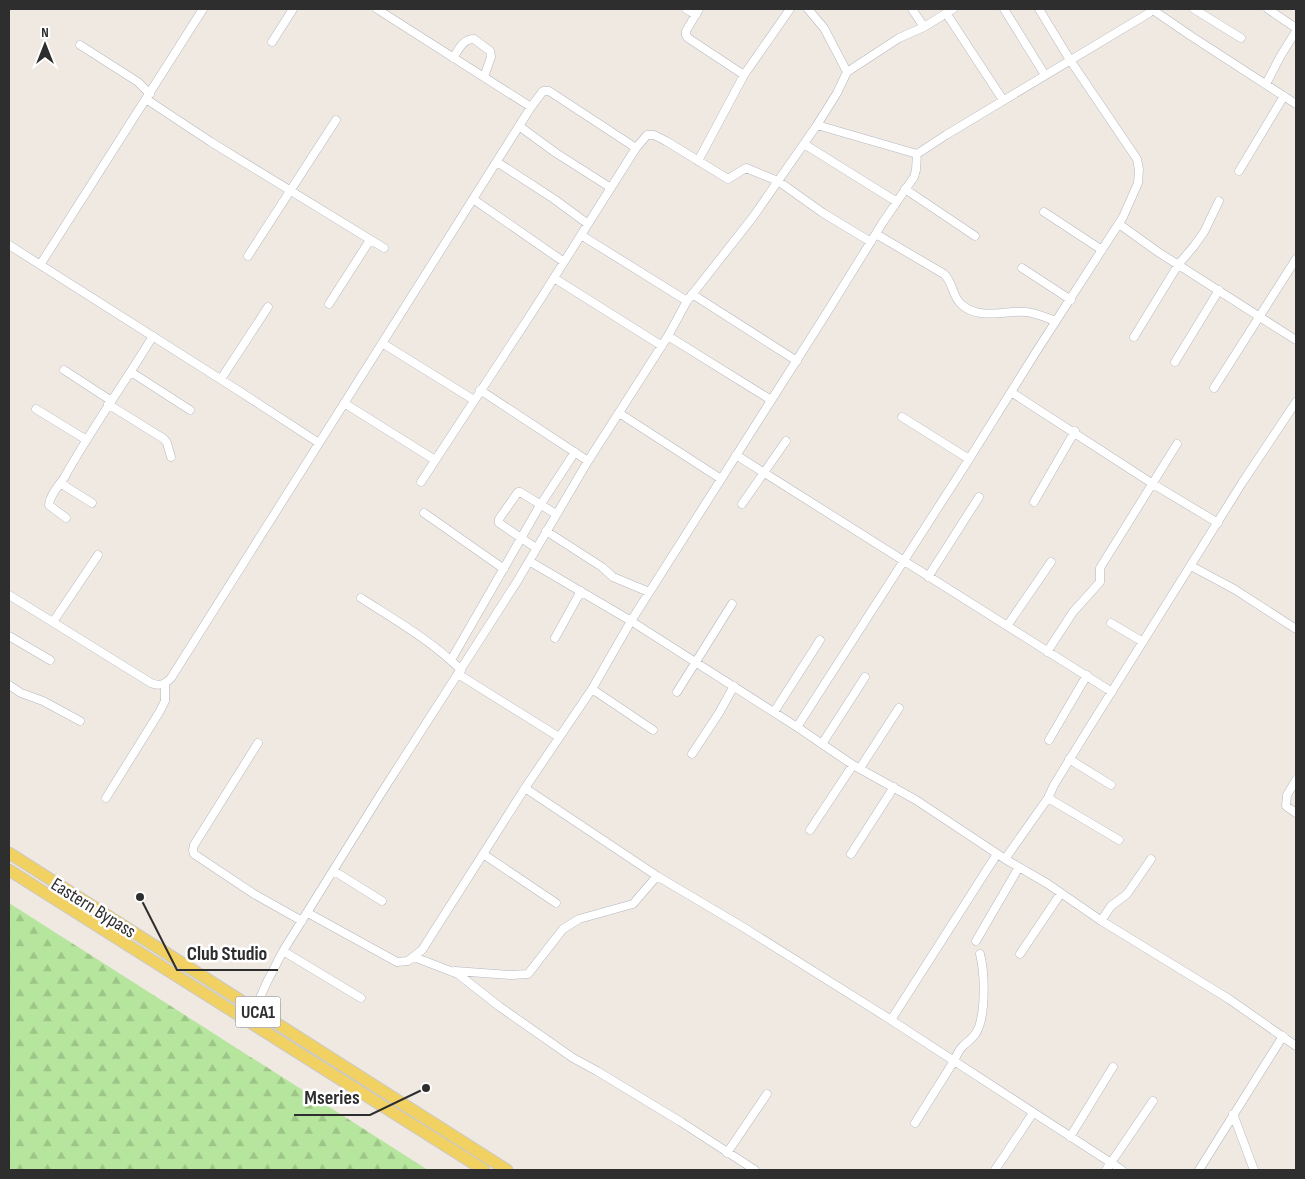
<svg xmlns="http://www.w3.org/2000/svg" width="1305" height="1179" font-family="'Sofia Sans Condensed',sans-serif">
  <defs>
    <pattern id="forest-firs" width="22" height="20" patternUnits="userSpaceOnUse" patternTransform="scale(1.25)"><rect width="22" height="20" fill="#b6e59e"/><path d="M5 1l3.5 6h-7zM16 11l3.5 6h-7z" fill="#9dc588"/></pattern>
  </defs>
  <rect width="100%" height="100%" fill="#efe9e1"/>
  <path fill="url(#forest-firs)" d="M9,903L428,1170H9Z"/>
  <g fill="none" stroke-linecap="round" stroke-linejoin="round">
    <g stroke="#b4b7c1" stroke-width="9">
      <path id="minor" d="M377,9L531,107
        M686,9L696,15
        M699,9L686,31V35L688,38L744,75
        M808,9L824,28L847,72
        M912,9L924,27
        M1004,9L1045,75
        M1194,9L1241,38
        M1268,9L1296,28
        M1153,10L1191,36L1296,104
        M946,13L1003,100
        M272,42L293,9
        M80,45L138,82L150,94
        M453,58C459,49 463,39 474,39L490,51L491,57L484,77
        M1266,84L1280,57L1296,31
        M146,99L211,142L384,248
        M817,125L917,154L946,135L1149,13L1154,9
        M519,126L556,153L611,188
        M804,144L897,202
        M698,161L744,75L790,9
        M497,162L554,199L588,224
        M1239,171L1284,96
        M905,189L975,236
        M473,199L564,262
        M1044,212L1102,250
        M1119,224L1158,252L1296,340
        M876,234L944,274C953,282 952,296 961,304C979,321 1005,310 1026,312C1037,313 1046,318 1056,321
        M581,235L687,301
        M9,245L239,391L319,443
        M248,256L336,120
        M40,265L203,9
        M1022,268L1071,300
        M554,278L662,346
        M692,294L797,361
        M329,304L370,240
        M668,336L771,400
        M1134,337L1178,265L1194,246L1204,232L1219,201
        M382,343L474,400
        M1175,362L1219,290
        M64,370L110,400
        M131,372L190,410
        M221,379L268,307
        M1214,388L1296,259
        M480,390L588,461
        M1011,392L1153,484L1218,523
        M344,403L435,460
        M108,404L164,439L167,443L171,457
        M36,409L85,439
        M619,413L721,479
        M902,417L969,459
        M736,455L1112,692
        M421,482L533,311L636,148L647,135H654L666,141L728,179L746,168L778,181L823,213L871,242
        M60,483L92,503
        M1034,502L1075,431
        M742,504L786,441
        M424,513L504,569
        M66,518L49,505C50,494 59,486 64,478C91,429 124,384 153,336
        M546,531L602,567L613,577L649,592
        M536,548L499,523V519L518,492H520L556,514
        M529,561L631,621L797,727L853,765L916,800L1005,859L1048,884L1100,920L1229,999L1296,1046
        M1191,566L1234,589L1296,629
        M928,577L979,497
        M9,595L151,683C160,687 165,684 171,678L531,107L543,91H549L636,148
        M361,598C395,620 432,641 461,670
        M53,622L98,555
        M1111,623L1143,642
        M1007,626L1051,562
        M9,636L50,660
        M555,638L581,591
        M1047,652L1073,612L1100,582V568L1177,444
        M451,660L539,507L575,452
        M458,674L559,737
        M9,685L21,693L43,701L80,721
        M592,689L653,730
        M677,692L732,604
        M774,712L820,640
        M797,727L966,464L1036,352L1123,217L1138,183L1139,170L1137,159L1070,60L1039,9
        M1049,740L1087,675
        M258,743L194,845L193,850L194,854L254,894L302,921
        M822,744L865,677
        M692,754L719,713L734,686
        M1069,759L1111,785
        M860,768L899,708
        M1296,780L1287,795L1286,806L1296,813
        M525,788L657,876L743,927L891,1020L1122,1170
        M106,798L160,711L165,701V683
        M1048,798L1119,840
        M810,830L853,765
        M483,854L556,903
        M851,854L894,787
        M1005,859L1048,798L1054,785L1084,736L1242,483L1296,402
        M334,871L382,901
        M308,913L397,962L408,961L422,950L525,788L592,689L631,621L826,314L883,222L914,177L916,170L917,154
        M1101,921L1111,906L1127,894L1151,859
        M976,941L1019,867
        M283,951L361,998
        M1020,954L1061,893
        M414,957L458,974L500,1007L573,1058L597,1071L681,1122L755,1170
        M455,971L511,975L528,974L563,929L579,919L633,904L657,876
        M255,1009L267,982L283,951L382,792L518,580L588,461L668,336L687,301L753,217L817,125L837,93L847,72L899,38L924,27L953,9
        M891,1020L997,854
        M1233,1114L1254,1170
        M915,1123L954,1061C956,1057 958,1051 962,1047C967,1042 972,1039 976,1033C986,1017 985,973 980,954
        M1070,1137L1113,1067
        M727,1153L767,1094
        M995,1170L1033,1113
        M1106,1170L1153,1101
        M1199,1170L1283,1036"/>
    </g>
    <g stroke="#c9c9c9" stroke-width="13">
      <path id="primary" d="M9,853L507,1170
        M9,870L484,1170"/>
    </g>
    <use href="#minor" stroke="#fff" stroke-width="8"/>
    <use href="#primary" stroke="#f2d163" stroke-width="11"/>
  </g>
  <g text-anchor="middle" stroke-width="5" stroke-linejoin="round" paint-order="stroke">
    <rect fill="#fff" stroke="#6d6d6d" stroke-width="1" x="235.5" y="996.5" width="45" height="31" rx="4"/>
    <g font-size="18" font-weight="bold" fill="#2e2e2e">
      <text x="258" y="1018">UCA1</text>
    </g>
    <g font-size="19" fill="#2e2e2e" stroke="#fff">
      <text transform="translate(94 907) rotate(32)" y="7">Eastern Bypass</text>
    </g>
  </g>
  <path fill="none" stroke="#2e2e2e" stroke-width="2" d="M140 897L177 970H278M426 1088L370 1115H294"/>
  <g fill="#2e2e2e" stroke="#fff" stroke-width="2">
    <circle cx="140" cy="897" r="5"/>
    <circle cx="426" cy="1088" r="5"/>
  </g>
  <g font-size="20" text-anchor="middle" font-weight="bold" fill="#2e2e2e" stroke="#fff" stroke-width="5" stroke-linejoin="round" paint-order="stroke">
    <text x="227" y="960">Club Studio</text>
    <text x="332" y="1104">Mseries</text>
  </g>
  <rect width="1305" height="1179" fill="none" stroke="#2e2e2e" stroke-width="20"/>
  <g transform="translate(45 45)" stroke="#ffffff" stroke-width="4" paint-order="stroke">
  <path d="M0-4L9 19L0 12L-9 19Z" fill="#2e2e2e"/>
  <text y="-8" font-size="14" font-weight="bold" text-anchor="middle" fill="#2e2e2e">N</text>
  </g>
</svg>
